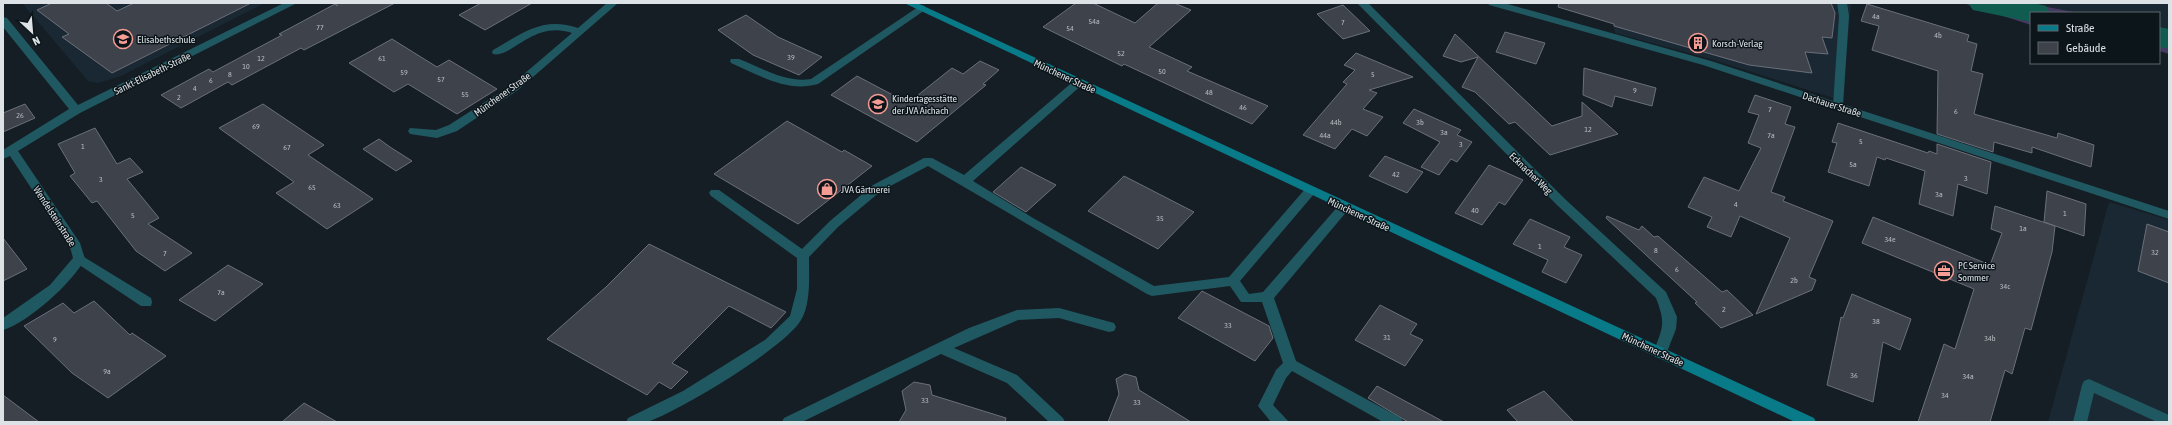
<svg xmlns="http://www.w3.org/2000/svg" width="2172" height="425" font-family="'Asap Condensed',sans-serif">
  <rect width="100%" height="100%" fill="#151e24"/>
  <path fill="#192832" d="M22,3H265L121,76L98,83L88,81Z
    M1610,3H1851L1843,101L1707,58L1615,33Z
    M1998,3H2169V31L2159,29V13H2079L2032,4Z
    M2109,202L2169,220V422H2048Z"/>
  <path fill="#453862" d="M1963,3L2032,4L2079,13H2031V25Z
    M2159,29L2169,31V54L2159,51Z"/>
  <g fill="none" stroke-linecap="round" stroke-linejoin="round">
    <path fill="#105c51" fill-rule="evenodd" d="M1968,3H2033L2046,6L2050,13H2031V22L1973,10Z
      M2159,27L2169,29V49L2159,47Z"/>
  </g>
  <path fill="#3e424b" stroke="#6b6f7a" d="M52,3H106L117,11L134,3H251L112,73L62,37L69,34L37,10Z
    M334,3H395L304,50L301,48L232,85L228,82L181,108L161,95L209,69L213,72L282,35L279,34L335,4L338,6Z
    M481,3H532L485,30L459,15Z
    M1076,3H1093L1135,23L1158,3H1174L1191,10L1149,47L1192,67L1187,71L1268,106L1252,124L1124,64L1122,66L1043,27Z
    M1559,3H1831L1835,13L1832,38L1822,37L1828,54L1805,52L1812,73L1749,65L1614,26V24L1558,7Z
    M1867,4L1969,35L1967,41L1977,44L1971,71L1983,74L1974,114L2057,138L2058,133L2094,145L2091,167L2032,147V153L1994,142L1993,152L1937,134L1938,71L1872,50L1879,26L1861,21Z
    M1343,5L1370,31L1343,39L1317,14Z
    M746,15L778,37L822,57L799,75L753,55L718,30Z
    M1505,32L1545,43L1536,64L1496,52Z
    M1455,34L1552,126L1582,116V102L1618,134L1550,155L1515,122L1509,124L1475,92L1462,87L1478,57L1461,62L1443,56Z
    M392,39L437,67L449,60L497,89L457,114L408,84L394,92L349,63Z
    M1356,53L1413,77L1369,90L1377,93L1363,109L1383,117L1367,136L1352,129L1335,149L1303,135L1347,84L1343,82L1355,70L1344,65Z
    M980,61L999,70L983,84L986,85L917,142L831,95L857,76L908,103L952,68L963,74Z
    M1584,68L1656,88L1652,106L1615,96L1612,107L1583,95Z
    M1755,95L1791,107L1785,124L1795,127L1771,192L1785,197L1783,201L1833,221L1809,277L1816,280L1812,290L1756,314L1790,238L1740,216L1731,237L1707,227L1712,217L1688,207L1704,177L1739,191L1761,148L1748,143L1759,115L1748,112Z
    M25,104L35,118L3,132V113Z
    M263,104L324,145L308,155L373,199L327,229L276,193L294,182L219,128Z
    M1414,109L1461,130L1457,135L1472,142L1457,162L1451,159L1439,175L1421,167L1440,142L1403,123Z
    M787,121L842,152L844,150L872,166L798,224L714,174Z
    M1838,123L1928,153L1929,151L1937,154V144L1991,162L1987,194L1958,184L1953,216L1919,204L1925,171L1886,158L1885,160L1877,157L1869,186L1828,172L1837,143L1832,142Z
    M95,128L117,164L130,158L143,172L127,179L159,218L148,224L192,253L165,271L136,251L97,201L92,203L70,176L75,173L58,144Z
    M379,139L390,147L412,161L396,171L363,149Z
    M1385,156L1423,172L1407,193L1369,176Z
    M1489,165L1523,180L1505,205L1499,202L1482,225L1455,213Z
    M1021,167L1056,185L1026,212L993,192Z
    M1124,176L1194,212L1158,249L1088,211Z
    M2047,191L2086,204L2084,236L2044,222Z
    M1995,206L2055,226L2052,252L2031,330L2025,328L2012,374L2005,370L1990,422H1918L1944,344L1955,349L1974,289L1862,243L1873,217L1990,265L2002,233L1991,229Z
    M1607,216L1639,230L1642,226L1654,237L1658,236L1722,292L1727,290L1753,315L1721,328L1695,303L1697,302L1606,218Z
    M1530,219L1570,237L1564,247L1582,255L1566,283L1542,272L1548,260L1513,244Z
    M2147,224L2169,232V283L2138,271Z
    M3,238L27,269L3,281Z
    M649,244L786,312L771,328L729,306L672,363L688,372L671,389L659,382L647,395L547,339L606,287Z
    M228,265L263,284L215,321L179,300Z
    M1202,291L1269,326L1273,338L1255,361L1178,318Z
    M1852,294L1911,319L1900,350L1883,342L1873,402L1827,385L1841,317L1843,318Z
    M94,301L130,335L132,333L166,356L108,398L72,373L24,326L63,303L74,313Z
    M1380,305L1417,324L1410,334L1423,340L1405,366L1355,340Z
    M1125,374L1136,377L1139,390L1191,422H1108L1119,394L1116,379Z
    M914,382L930,385L932,395L1006,418L1005,422H899L906,410L902,391Z
    M1377,386L1444,422H1408L1368,398Z
    M1544,391L1574,422H1518L1507,410Z
    M3,395L39,422H3Z
    M304,403L337,422H282Z"/>
  <g fill="none" stroke-linecap="round" stroke-linejoin="round">
    <path fill="#205861" fill-rule="evenodd" d="M1837,3H1847L1849,16L1843,105L1838,109L1833,105L1839,16Z
      M921,5L925,6V10L818,84C787,93 759,75 731,63L730,61L731,59H739C762,68 786,83 811,79Z
      M1079,79L1083,80L1084,82L1083,84L973,181L1033,218L1154,286L1229,277L1306,188H1314L1316,191L1314,194L1240,281L1249,294L1263,292L1340,204H1348L1350,207L1348,210L1274,298L1296,361L1401,418L1403,422H1383L1292,371L1286,378L1273,405L1289,422H1271L1258,406L1276,370L1283,363L1262,302H1241L1230,286L1152,296L1147,294L928,166L881,191L838,227L809,257C809,276 811,304 801,320C786,347 678,412 647,422C641,423 632,422 626,422L628,418L683,391L765,340L790,316L797,289V258L711,196L709,193L711,190H719L802,249L830,221L873,185L924,158H932L964,175L1075,80Z
      M79,254L151,298L152,302L151,306H141L75,262L73,259L75,256Z
      M1059,308L1114,323L1116,327L1114,331L1109,332L1059,318L1018,320L954,348L1017,375L1063,418L1065,422H1049L1007,383L941,354L802,422H782L784,418L969,328L1017,310Z
      M2089,379L2169,415V422H2157L2094,393L2087,422H2073L2082,385L2084,381Z"/>
    <path fill="#205861" fill-rule="evenodd" d="M284,3H297L80,113L18,151L80,243L85,259C72,283 29,322 3,330V318L50,285L73,258L70,247L10,156L3,159V150L69,109L3,27V17L7,18L78,105Z
      M607,3H618L518,90L457,131L437,138L410,134L408,131L410,128L436,130L449,125L510,86L572,33C533,20 511,59 493,54L492,52L493,50C523,33 543,16 578,28Z
      M1357,3H1368L1565,199L1666,292L1677,317L1676,329L1665,357L1660,358L1655,357L1653,353C1663,327 1666,324 1656,298L1557,205Z
      M1488,3H1504L1711,61L2169,211V219L1703,65L1489,5Z"/>
    <path fill="#097a88" fill-rule="evenodd" d="M904,3H917L1814,418L1816,422H1795Z"/>
  </g>
  <defs>
    <g id="school-ring" transform="scale(1)"><circle r="9.5" fill="#0c151a" stroke="#f59c95" stroke-width="1.5"/><path d="M0-5L7-2L0 1L-7-2ZM-4 1L0 2.5L4 1V4Q0 6-4 4Z" fill="#f59c95"/></g>
    <g id="building-ring" transform="scale(1)"><circle r="9.5" fill="#0c151a" stroke="#f59c95" stroke-width="1.5"/><path d="M-4-6H4V6H1V3H-1V6H-4ZM-2.5-4.3h1.7v1.8h-1.7ZM.8-4.3h1.7v1.8H.8ZM-2.5-1h1.7V.8h-1.7ZM.8-1h1.7V.8H.8Z" fill="#f59c95"/></g>
    <g id="shop-ring" transform="scale(1)"><circle r="9.5" fill="#0c151a" stroke="#f59c95" stroke-width="1.5"/><path d="M-5-2.5h2.3a2.7 3.5 0 0 1 5.4 0H5L5.5 6h-11ZM-1.5-2.5h3a1.5 2.3 0 0 0-3 0Z" fill="#f59c95"/></g>
    <g id="office-ring" transform="scale(1)"><circle r="9.5" fill="#0c151a" stroke="#f59c95" stroke-width="1.5"/><path d="M-6-3h4V-5.5h4V-3h4V5H-6ZM-1-4.5V-3h2v-1.5ZM-6 0V1H6V0Z" fill="#f59c95"/></g>
  </defs>
  <g fill-rule="evenodd">
    <use href="#school-ring" x="123" y="39"/>
    <use href="#building-ring" x="1698" y="43"/>
    <use href="#school-ring" x="878" y="104"/>
    <use href="#shop-ring" x="827" y="189"/>
    <use href="#office-ring" x="1944" y="271"/>
  </g>
  <g text-anchor="middle" stroke-width="3" stroke-linejoin="round" paint-order="stroke">
    <g font-size="8" fill="#b4babf">
      <text x="1876" y="19">4a</text>
      <text x="1094" y="24">54a</text>
      <text x="1343" y="25">7</text>
      <text x="320" y="30">77</text>
      <text x="1070" y="31">54</text>
      <text x="1938" y="38">4b</text>
      <text x="1121" y="56">52</text>
      <text x="791" y="60">39</text>
      <text x="261" y="61">12</text>
      <text x="382" y="61">61</text>
      <text x="246" y="69">10</text>
      <text x="1162" y="74">50</text>
      <text x="404" y="75">59</text>
      <text x="230" y="77">8</text>
      <text x="1373" y="77">5</text>
      <text x="441" y="82">57</text>
      <text x="211" y="83">6</text>
      <text x="195" y="91">4</text>
      <text x="1635" y="93">9</text>
      <text x="1209" y="95">48</text>
      <text x="465" y="97">55</text>
      <text x="179" y="100">2</text>
      <text x="1243" y="110">46</text>
      <text x="1770" y="112">7</text>
      <text x="1956" y="114">6</text>
      <text x="20" y="118">26</text>
      <text x="1336" y="125">44b</text>
      <text x="1420" y="125">3b</text>
      <text x="256" y="129">69</text>
      <text x="1588" y="132">12</text>
      <text x="1444" y="135">3a</text>
      <text x="1325" y="138">44a</text>
      <text x="1771" y="138">7a</text>
      <text x="1861" y="144">5</text>
      <text x="1461" y="147">3</text>
      <text x="83" y="149">1</text>
      <text x="287" y="150">67</text>
      <text x="1853" y="167">5a</text>
      <text x="1396" y="177">42</text>
      <text x="1966" y="181">3</text>
      <text x="101" y="182">3</text>
      <text x="312" y="190">65</text>
      <text x="1939" y="197">3a</text>
      <text x="1736" y="207">4</text>
      <text x="337" y="208">63</text>
      <text x="1475" y="213">40</text>
      <text x="2065" y="216">1</text>
      <text x="133" y="218">5</text>
      <text x="1160" y="221">35</text>
      <text x="2023" y="231">1a</text>
      <text x="1890" y="242">34e</text>
      <text x="1540" y="249">1</text>
      <text x="1656" y="253">8</text>
      <text x="2155" y="255">32</text>
      <text x="165" y="256">7</text>
      <text x="1677" y="272">6</text>
      <text x="1794" y="283">2b</text>
      <text x="2005" y="289">34c</text>
      <text x="221" y="295">7a</text>
      <text x="1724" y="312">2</text>
      <text x="1876" y="324">38</text>
      <text x="1228" y="328">33</text>
      <text x="1387" y="340">31</text>
      <text x="1990" y="341">34b</text>
      <text x="55" y="342">9</text>
      <text x="107" y="374">9a</text>
      <text x="1854" y="378">36</text>
      <text x="1968" y="379">34a</text>
      <text x="1945" y="398">34</text>
      <text x="925" y="403">33</text>
      <text x="1137" y="405">33</text>
    </g>
    <g font-size="10" fill="#dce2e6" stroke="#0c151a" text-anchor="start">
      <text x="137" y="43">Elisabethschule</text>
      <text x="1712" y="47">Korsch-Verlag</text>
      <text x="892" y="102">Kindertagesstätte<tspan x="892" dy="12">der JVA Aichach</tspan></text>
      <text x="841" y="193">JVA Gärtnerei</text>
      <text x="1958" y="269">PC Service<tspan x="1958" dy="12">Sommer</tspan></text>
    </g>
    <g font-size="10" fill="#dce2e6" stroke="#0c151a">
      <text transform="translate(152 73) rotate(-26)" y="4">Sankt-Elisabeth-Straße</text>
      <text transform="translate(1065 76) rotate(25)" y="4">Münchener Straße</text>
      <text transform="translate(502 94) rotate(-36)" y="4">Münchener Straße</text>
      <text transform="translate(1832 104) rotate(18)" y="4">Dachauer Straße</text>
      <text transform="translate(1531 173) rotate(44)" y="4">Ecknacher Weg</text>
      <text transform="translate(1359 214) rotate(25)" y="4">Münchener Straße</text>
      <text transform="translate(55 216) rotate(57)" y="4">Wendelsteinstraße</text>
      <text transform="translate(1653 349) rotate(25)" y="4">Münchener Straße</text>
    </g>
  </g>
  <rect width="2172" height="425" fill="none" stroke="#dce2e6" stroke-width="8"/>
  <rect x="2030" y="12" width="130" height="52" fill="#0c151a" stroke="#5f676c"/>
  <rect x="2038" y="25" width="20" height="6" fill="#097a88" stroke="#5f676c"/>
  <text x="2066" y="32" font-size="12" fill="#dce2e6">Straße</text>
  <rect x="2038" y="42" width="20" height="12" fill="#3e424b" stroke="#5f676c"/>
  <text x="2066" y="52" font-size="12" fill="#dce2e6">Gebäude</text>
  <g transform="translate(32 32) rotate(154)" stroke="#0c151a" stroke-width="3" paint-order="stroke">
  <path d="M0-3L7 15L0 10L-7 15Z" fill="#dce2e6"/>
  <text y="-6" font-size="11" font-weight="bold" text-anchor="middle" fill="#dce2e6">N</text>
  </g>
</svg>
